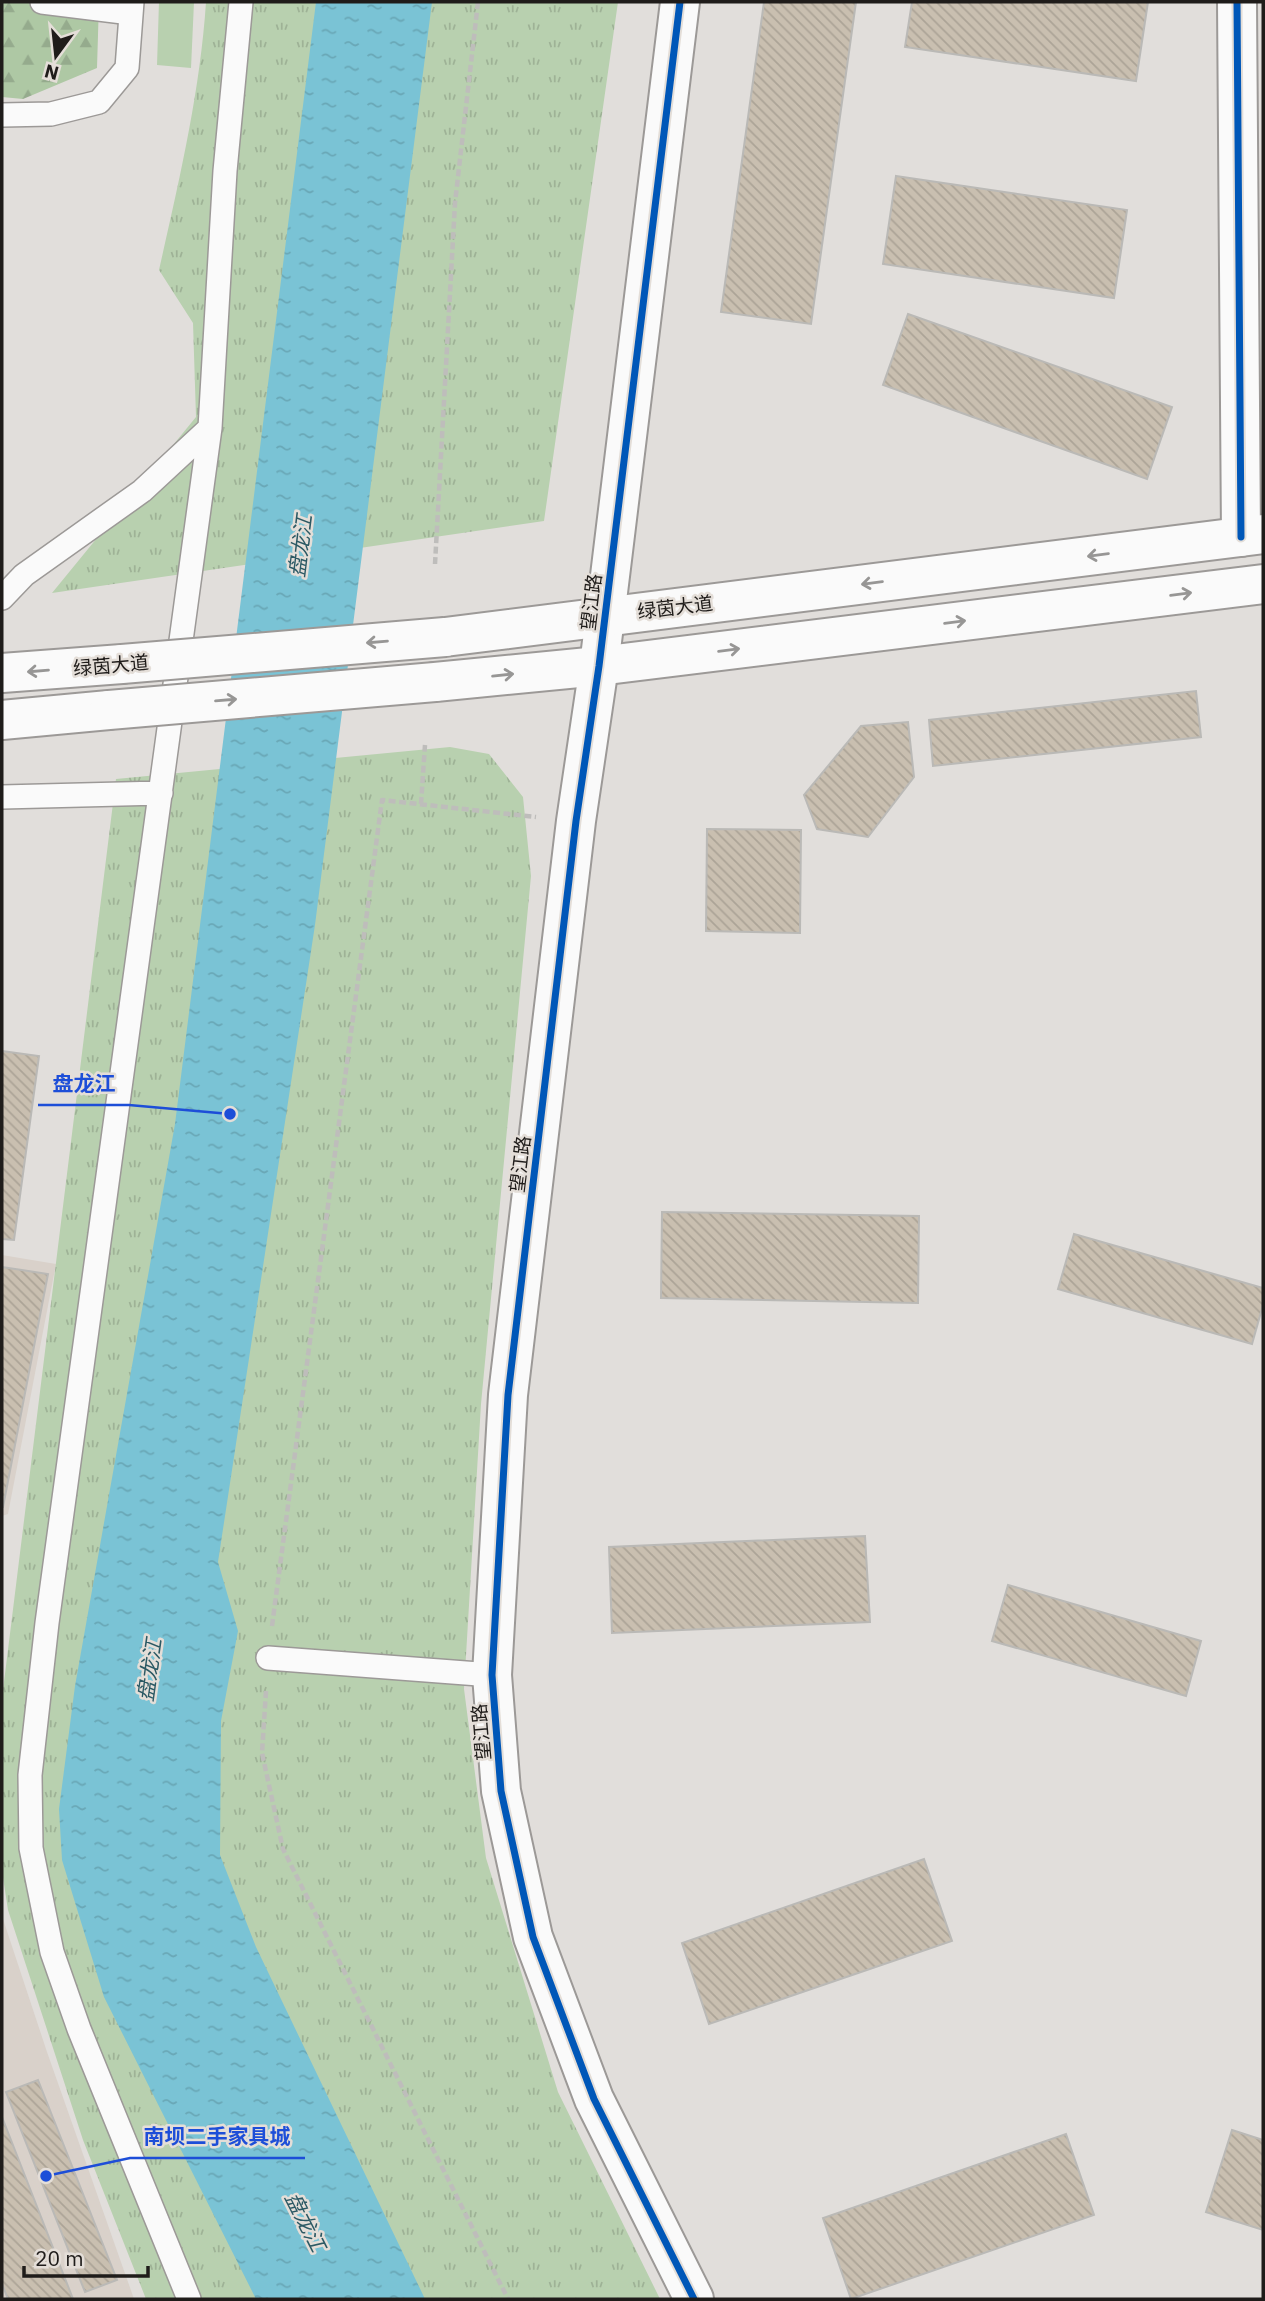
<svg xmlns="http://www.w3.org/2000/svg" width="1265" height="2301" font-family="'IBM Plex Sans','Noto Sans SC',sans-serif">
  <defs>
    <pattern id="forest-firs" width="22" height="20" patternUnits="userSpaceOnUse" patternTransform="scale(1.75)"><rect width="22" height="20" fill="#aec8a4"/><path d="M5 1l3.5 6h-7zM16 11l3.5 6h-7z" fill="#95ab8d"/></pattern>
    <pattern id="park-tufts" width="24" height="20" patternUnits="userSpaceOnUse" patternTransform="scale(1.75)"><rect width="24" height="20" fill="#b8d0af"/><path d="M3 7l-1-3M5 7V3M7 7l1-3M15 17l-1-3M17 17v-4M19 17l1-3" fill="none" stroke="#9eb296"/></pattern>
    <pattern id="water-ripples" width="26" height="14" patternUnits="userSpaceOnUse" patternTransform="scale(1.75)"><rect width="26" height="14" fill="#7ac3d5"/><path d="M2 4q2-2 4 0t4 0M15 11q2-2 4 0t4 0" fill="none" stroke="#69a7b6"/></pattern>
    <pattern id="building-back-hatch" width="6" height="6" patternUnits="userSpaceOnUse" patternTransform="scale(1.75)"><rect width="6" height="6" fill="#c9bfb0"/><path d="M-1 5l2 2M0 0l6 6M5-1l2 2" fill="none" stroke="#aca497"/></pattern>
  </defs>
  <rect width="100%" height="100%" fill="#e1dedb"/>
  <path fill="#d9d1ca" d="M2,1255L56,1264L8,1514L2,1516Z
    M2,1916L47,2052L134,2299H2Z"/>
  <path fill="url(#forest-firs)" d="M2,2H99L97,68L23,99L2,97Z"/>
  <path fill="url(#park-tufts)" d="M206,2H618L544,521L52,593L196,417L193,323L159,270C179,181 200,93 206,2Z
    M450,747L489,754L523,797L531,876L481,1404L464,1689L486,1858L558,2092L660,2299H146L83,2140L8,1910L2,1871V1698L116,779Z"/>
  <path fill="#b8d0af" d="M159,2H194L191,68L157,65Z"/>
  <path fill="url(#water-ripples)" d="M316,2H432L315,925L218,1562L238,1631L221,1721L220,1855L256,1947L425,2299H256L104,1997L62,1860L59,1809L75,1686L175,1124Z"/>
  <path fill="url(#building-back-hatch)" stroke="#bab9b6" stroke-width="2" d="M764,2H856L811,324L721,312Z
    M912,2H1148L1136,81L905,47Z
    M896,176L1127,210L1114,298L883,264Z
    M908,314L1172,407L1147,479L883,385Z
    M1196,691L1201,737L933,766L929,720Z
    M908,722L914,777L868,837L817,829L804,795L861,726Z
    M707,829L801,830L800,933L706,931Z
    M2,1051L39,1056L14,1240L2,1239Z
    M662,1212L919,1216L918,1303L661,1298Z
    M1074,1234L1263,1288V1305L1252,1344L1058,1289Z
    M2,1267L48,1274L3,1507H2Z
    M865,1536L870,1622L612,1633L609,1547Z
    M1008,1585L1201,1641L1186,1696L992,1641Z
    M924,1859L952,1941L709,2024L682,1943Z
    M38,2080L117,2280L85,2292L6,2092Z
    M2,2117L73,2299H8L2,2284Z
    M1232,2130L1263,2140V2230L1206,2212Z
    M1066,2134L1094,2215L851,2299L823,2218Z"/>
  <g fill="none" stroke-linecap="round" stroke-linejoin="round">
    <g stroke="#9c9997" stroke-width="26">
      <path id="lane" d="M42,2L131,13
        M2,115L51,114L99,102L127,68L132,2
        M2,598L24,575L142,491L210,428
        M2,797L161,793
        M268,1658L492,1675
        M189,2299L79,2029L52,1952L31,1848L30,1775L47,1623L210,428L225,171L241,2"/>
    </g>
    <g stroke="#9c9997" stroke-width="42">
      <path id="street" d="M680,2L599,666L576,821L508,1395L492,1675L501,1791L533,1937L594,2099L694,2299
        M1237,2L1241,537"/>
    </g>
    <g stroke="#9c9997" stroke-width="42">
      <path id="secondary" d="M445,637L1263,534
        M2,673L122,664
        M435,682L599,666L1263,584
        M2,720L109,710"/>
    </g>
    <path stroke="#bebdbb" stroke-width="4.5" stroke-dasharray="7 3.5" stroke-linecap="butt" d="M435,564L455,203L478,2
      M421,804L425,745
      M272,1626L382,800L536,817
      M266,1691L262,1753L283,1849L508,2299"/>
    <use href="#lane" stroke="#fafafa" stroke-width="23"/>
    <use href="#street" stroke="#fafafa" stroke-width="38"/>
    <use href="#secondary" stroke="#fafafa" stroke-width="38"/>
    <g stroke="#9c9997" stroke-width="42" stroke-linecap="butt">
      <path id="secondary-bridge" d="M122,664L445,637
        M109,710L435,682"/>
    </g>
    <use href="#secondary-bridge" stroke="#fafafa" stroke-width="38"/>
    <g stroke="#e4ded8" stroke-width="11">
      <path id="cycleway" d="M680,2L599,666L576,821L508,1395L492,1675L501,1791L533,1937L594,2099L694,2299
        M1237,2L1241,537"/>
    </g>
    <use href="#cycleway" stroke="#0057b8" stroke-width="7"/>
  </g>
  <defs><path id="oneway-shaft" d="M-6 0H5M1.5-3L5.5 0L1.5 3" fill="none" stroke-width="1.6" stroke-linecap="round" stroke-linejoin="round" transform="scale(1.75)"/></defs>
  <g stroke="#979695">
    <use href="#oneway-shaft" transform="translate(1098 555) rotate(173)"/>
    <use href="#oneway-shaft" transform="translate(872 583) rotate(173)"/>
    <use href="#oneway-shaft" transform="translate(1181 594) rotate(-7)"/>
    <use href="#oneway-shaft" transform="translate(955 622) rotate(-7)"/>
    <use href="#oneway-shaft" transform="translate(377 642) rotate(175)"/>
    <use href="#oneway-shaft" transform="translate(729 650) rotate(-7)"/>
    <use href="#oneway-shaft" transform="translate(38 671) rotate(175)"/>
    <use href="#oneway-shaft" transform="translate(503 675) rotate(-6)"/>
    <use href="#oneway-shaft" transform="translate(226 700) rotate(-5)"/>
  </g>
  <g text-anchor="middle" stroke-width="5" stroke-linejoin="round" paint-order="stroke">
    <g font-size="19" fill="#1f1c1a" stroke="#e4ded8">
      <text transform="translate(591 602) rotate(-83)" y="7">望江路</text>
      <text transform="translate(675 607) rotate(-7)" y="7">绿茵大道</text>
      <text transform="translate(111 665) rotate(-5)" y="7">绿茵大道</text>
      <text transform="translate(520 1164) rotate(-83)" y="7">望江路</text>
      <text transform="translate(481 1732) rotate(-95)" y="7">望江路</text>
    </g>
    <g font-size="21" font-style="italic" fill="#2b5964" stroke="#e4ded8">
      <text transform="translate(301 546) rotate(-83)" y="7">盘龙江</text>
      <text transform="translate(150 1670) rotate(-82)" y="7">盘龙江</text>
      <text transform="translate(305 2222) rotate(63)" y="7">盘龙江</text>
    </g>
  </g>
  <path fill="none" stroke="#1d4ed8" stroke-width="2.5" d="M230 1114L129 1105H38M46 2176L130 2158H305"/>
  <g fill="#1d4ed8" stroke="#e4ded8" stroke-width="2.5">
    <circle cx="230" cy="1114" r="7"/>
    <circle cx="46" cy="2176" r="7"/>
  </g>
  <g font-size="21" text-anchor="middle" font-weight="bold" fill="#1d4ed8" stroke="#e4ded8" stroke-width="5" stroke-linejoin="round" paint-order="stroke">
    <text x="84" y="1091">盘龙江</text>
    <text x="217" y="2144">南坝二手家具城</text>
  </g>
  <rect width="1265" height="2301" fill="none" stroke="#1f1c1a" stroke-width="7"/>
  <g transform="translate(56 56) rotate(195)" stroke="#e4ded8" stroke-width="5" paint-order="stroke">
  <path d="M0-5L12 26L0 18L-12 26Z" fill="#1f1c1a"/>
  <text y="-10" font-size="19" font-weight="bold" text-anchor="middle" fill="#1f1c1a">N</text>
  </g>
  <path d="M24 2266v10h124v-10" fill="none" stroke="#1f1c1a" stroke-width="3.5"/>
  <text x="35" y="2266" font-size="21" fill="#1f1c1a" stroke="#e4ded8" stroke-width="5" paint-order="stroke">20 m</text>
</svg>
